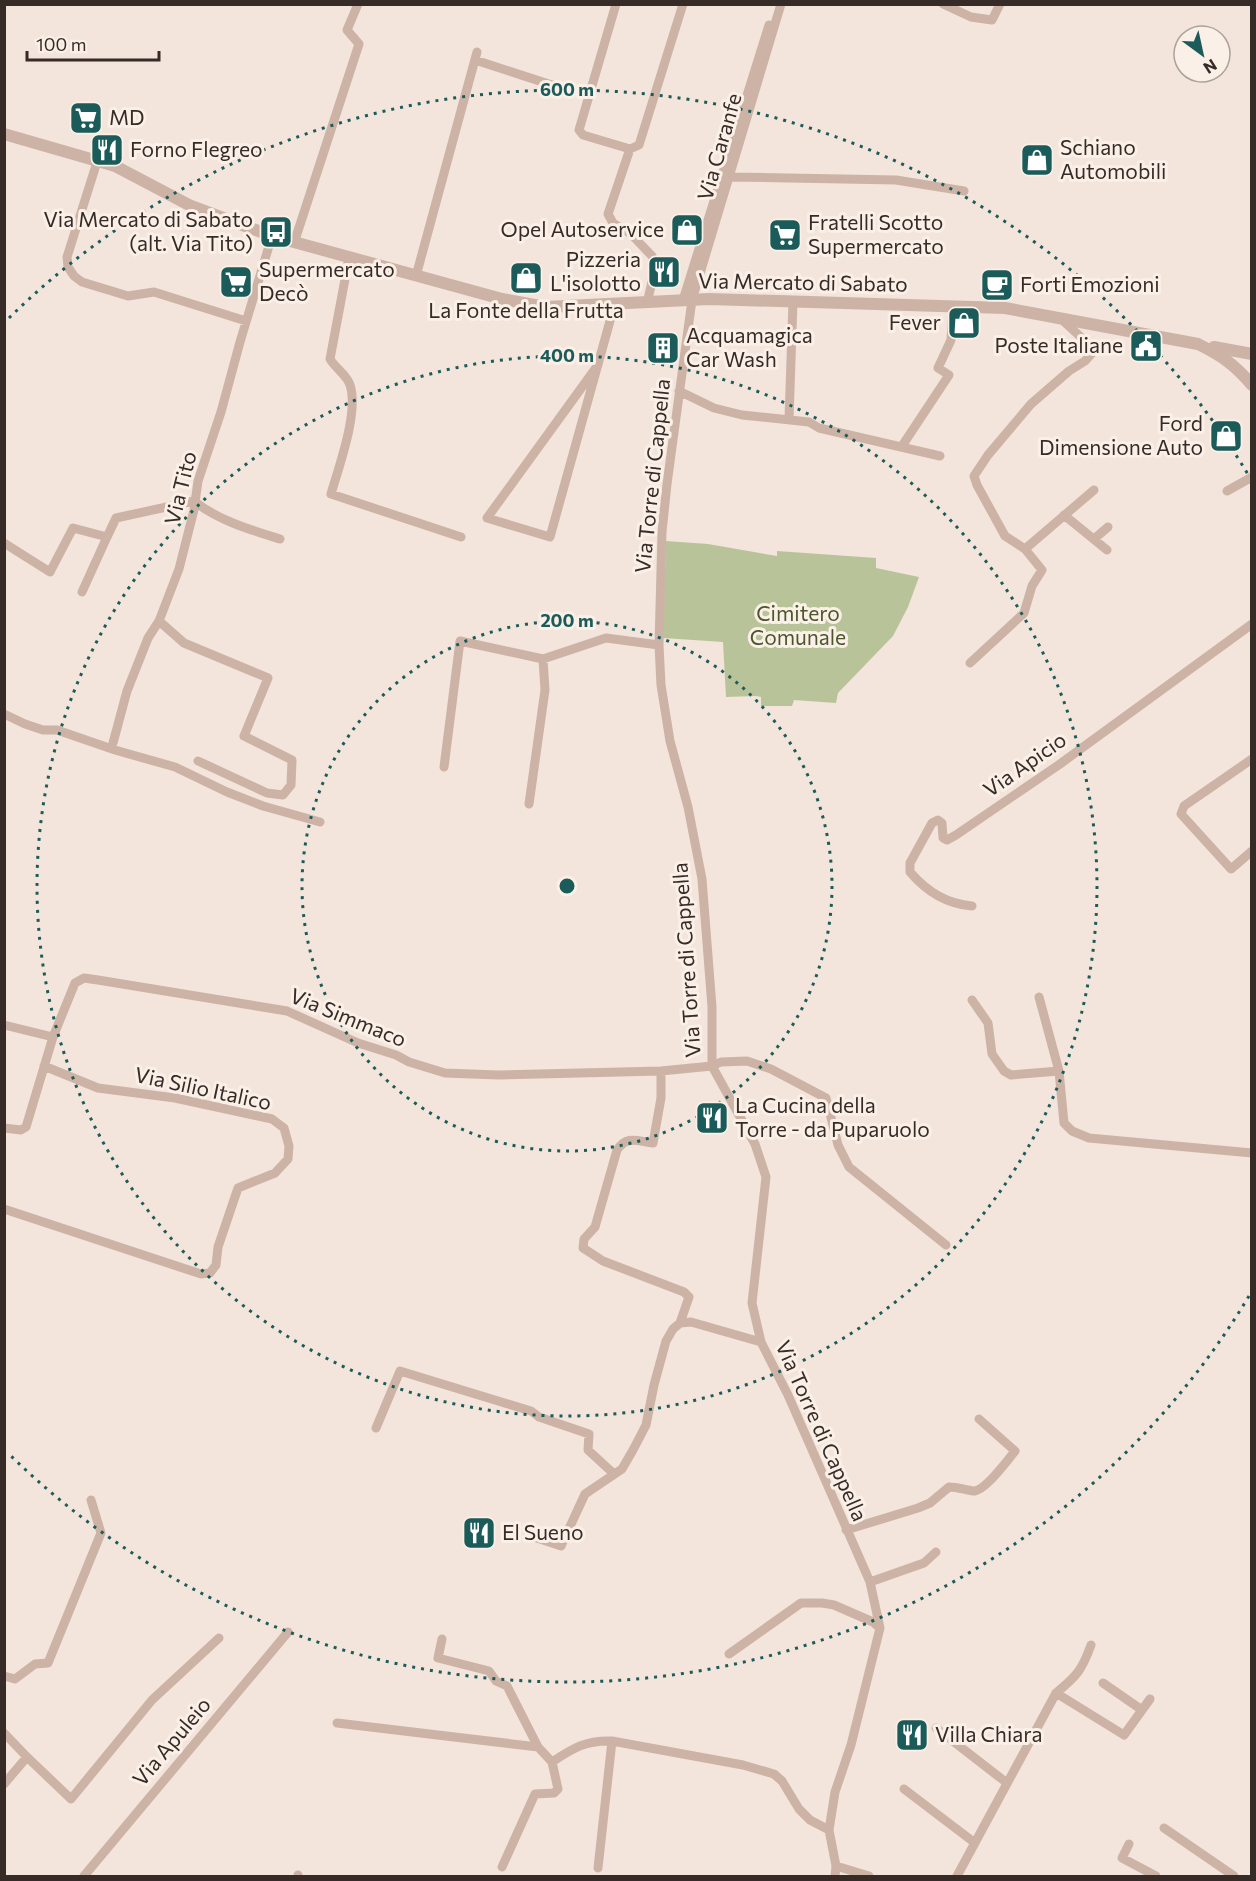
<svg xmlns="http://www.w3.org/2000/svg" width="1256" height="1881" font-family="Commissioner,sans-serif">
  <rect width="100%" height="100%" fill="#f3e5db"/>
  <path fill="#b9c39a" d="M666,541L708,544L777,556V551L876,558V568L919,577L908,607L893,636L838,693L836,703L794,700L792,706H761V697L756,696L726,697L723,642L663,638Z"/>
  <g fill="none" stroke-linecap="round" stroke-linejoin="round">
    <path stroke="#ccb3a6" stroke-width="9" d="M616,4L579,130L583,135L630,149
      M781,4L692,300L667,484L662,532L659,645L661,685L670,741L688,807L702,879L712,1007V1066L755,1144L766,1177L752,1303L761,1342L788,1395L870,1582L880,1628L851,1745L835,1792L829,1830L836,1866L835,1876
      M943,4L971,17L992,20L1000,4
      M475,60L555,86
      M97,162L67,257L68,267L74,276L82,282L128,296L154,292L246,321
      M730,177L896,180L964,191
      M294,243L359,44L347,30L358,4
      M349,258L330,359C336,369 347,375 350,385C359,412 339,466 331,494L461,537
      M416,276L477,52
      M683,300L769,25
      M647,303L656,265L652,256L631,234L613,223L608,214L630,149L639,145L683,4
      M598,365L487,518L550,537L615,303
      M679,391L714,408L742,415L809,422L819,428L940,456
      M789,419L793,301
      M902,446L949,375L938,368L951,340L953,306
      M1227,491L1252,477
      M1064,515L1107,550
      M1094,539L1108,527
      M4,543L50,572L73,528L107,537L116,518L194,501C217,520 251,530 280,539
      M1025,549L1094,490
      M82,592L107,537
      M159,621L184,643L268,678L244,736L292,760L291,785L283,795L267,793L198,761
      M970,663L1024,613L1032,586L1042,570L1025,549L1005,536L977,485L974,476L988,455L1031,404L1069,371L1085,361L1095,350L1060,318
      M4,714L25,724L43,730H57L115,750L175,767L227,792L263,806L320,822
      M113,743L127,691L148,638L159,621L179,569L194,510L198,481L221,412L240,342L272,236
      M1252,759L1184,806L1181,814L1231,869L1252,851
      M444,767L460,641L543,659L606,638L659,645
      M529,804L545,690L543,659
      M972,906C946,904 927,892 910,872V863L932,823L938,820L942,823L943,838L947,840L956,835L1060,764L1252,624
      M1039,997L1059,1071L1064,1123L1072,1131L1089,1138L1252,1153
      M972,1000L988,1023L992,1054L1004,1071L1011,1075L1059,1071
      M4,1025L53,1037
      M661,1071V1098L653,1143C637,1141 627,1135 617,1150L595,1227L584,1239L583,1248L603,1261L684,1292L689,1297L680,1323
      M4,1128L21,1130L26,1127L53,1037L75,983L84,978L98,980L287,1011L358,1043L396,1055L409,1062L445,1073L498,1075L661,1071L712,1066L721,1062L747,1061L771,1069L826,1098L838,1145L849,1167L946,1245
      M4,1209L201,1274L210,1273L216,1265L218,1247L238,1188L275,1173L288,1159L289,1146L284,1128L272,1119L175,1098L98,1088L44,1066
      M376,1428L400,1371L531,1411L539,1417L589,1434L588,1450L614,1474
      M846,1530L918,1508L930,1503L949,1487C958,1487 965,1490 973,1491C984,1492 1008,1460 1015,1451L979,1419
      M528,1535L561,1546L585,1494L622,1469L633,1450L646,1425L654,1385L666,1341L673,1329L680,1323L691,1322L761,1342
      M870,1582L924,1563L936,1552
      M442,1639L438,1658L489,1671L496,1681L507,1686L538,1747
      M729,1654L801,1603H822L834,1605L873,1622L880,1628
      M4,1676L15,1679L35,1664L48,1663L101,1533L91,1500
      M1103,1683L1142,1710
      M1056,1693L1124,1735L1150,1699
      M337,1723L538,1747L552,1762L558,1789L554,1793L535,1794L502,1867
      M936,1728L1007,1783
      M4,1733L27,1757L4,1784
      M27,1757L71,1799L152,1700L219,1638
      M552,1762C573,1748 586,1740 612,1741L743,1765L774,1774L782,1781L799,1809L810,1820L829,1830
      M904,1789L975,1843
      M1164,1828L1234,1876
      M1129,1844L1122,1858L1156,1876
      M836,1866L869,1876
      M598,1868L612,1741
      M84,1876L288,1632
      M298,1876V1875
      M957,1876L1056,1693C1077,1676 1082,1670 1091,1645"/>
    <path stroke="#ccb3a6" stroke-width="12" d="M4,134L115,166L191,206L272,236L502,299L546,307L709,299L1005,308L1198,344C1222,356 1234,364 1252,385
      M1214,347L1252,354"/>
  </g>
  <g fill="none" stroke="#1b5b59" stroke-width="3" stroke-dasharray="3 6">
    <circle cx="567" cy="886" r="265"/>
    <circle cx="567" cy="886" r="530"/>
    <path d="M1249 1296A796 796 0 0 1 9 1454M9 318A796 796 0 0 1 1249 476"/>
  </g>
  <defs>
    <g id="supermarket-square" transform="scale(1.725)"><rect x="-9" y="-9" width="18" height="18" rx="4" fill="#1b5b59" stroke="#faf0e7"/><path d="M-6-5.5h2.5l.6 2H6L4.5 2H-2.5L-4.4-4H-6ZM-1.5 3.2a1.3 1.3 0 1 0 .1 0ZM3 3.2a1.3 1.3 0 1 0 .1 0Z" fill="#fff"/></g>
    <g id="restaurant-square" transform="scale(1.725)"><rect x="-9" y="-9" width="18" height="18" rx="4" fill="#1b5b59" stroke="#faf0e7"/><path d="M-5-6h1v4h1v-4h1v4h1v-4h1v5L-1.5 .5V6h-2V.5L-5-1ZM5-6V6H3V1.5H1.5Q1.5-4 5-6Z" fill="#fff"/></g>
    <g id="shop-square" transform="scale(1.725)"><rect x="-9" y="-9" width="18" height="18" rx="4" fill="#1b5b59" stroke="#faf0e7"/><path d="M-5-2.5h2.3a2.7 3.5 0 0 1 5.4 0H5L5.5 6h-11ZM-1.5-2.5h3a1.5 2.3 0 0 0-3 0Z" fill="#fff"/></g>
    <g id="bus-square" transform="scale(1.725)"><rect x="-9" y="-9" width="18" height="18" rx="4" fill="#1b5b59" stroke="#faf0e7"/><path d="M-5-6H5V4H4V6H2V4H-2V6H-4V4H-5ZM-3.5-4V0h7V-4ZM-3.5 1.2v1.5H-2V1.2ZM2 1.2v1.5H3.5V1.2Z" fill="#fff"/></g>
    <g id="cafe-square" transform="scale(1.725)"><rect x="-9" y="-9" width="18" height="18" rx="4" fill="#1b5b59" stroke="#faf0e7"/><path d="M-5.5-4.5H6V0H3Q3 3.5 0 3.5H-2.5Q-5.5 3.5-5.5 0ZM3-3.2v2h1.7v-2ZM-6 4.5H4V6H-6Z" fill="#fff"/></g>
    <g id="civic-square" transform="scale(1.725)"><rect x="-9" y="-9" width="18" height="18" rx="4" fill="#1b5b59" stroke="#faf0e7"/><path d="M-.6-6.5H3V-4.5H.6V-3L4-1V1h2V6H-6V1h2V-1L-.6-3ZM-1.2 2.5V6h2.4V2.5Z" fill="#fff"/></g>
    <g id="building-square" transform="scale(1.725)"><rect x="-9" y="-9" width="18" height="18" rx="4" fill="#1b5b59" stroke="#faf0e7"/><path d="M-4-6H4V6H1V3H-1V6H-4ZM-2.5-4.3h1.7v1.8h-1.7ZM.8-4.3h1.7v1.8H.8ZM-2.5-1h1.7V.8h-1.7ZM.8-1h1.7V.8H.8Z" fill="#fff"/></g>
  </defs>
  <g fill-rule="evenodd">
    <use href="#supermarket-square" x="86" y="118"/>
    <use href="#restaurant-square" x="107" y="150"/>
    <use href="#shop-square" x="1037" y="160"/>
    <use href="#shop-square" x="687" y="230"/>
    <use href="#bus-square" x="276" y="232"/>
    <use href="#supermarket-square" x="785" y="235"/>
    <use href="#restaurant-square" x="664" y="272"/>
    <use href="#shop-square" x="526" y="278"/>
    <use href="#supermarket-square" x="236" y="282"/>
    <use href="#cafe-square" x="997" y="285"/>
    <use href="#shop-square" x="964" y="323"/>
    <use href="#civic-square" x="1146" y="346"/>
    <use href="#building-square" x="663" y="348"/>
    <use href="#shop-square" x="1226" y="436"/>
    <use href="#restaurant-square" x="712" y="1118"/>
    <use href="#restaurant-square" x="479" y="1533"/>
    <use href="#restaurant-square" x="912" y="1735"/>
  </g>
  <g text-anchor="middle" stroke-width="6" stroke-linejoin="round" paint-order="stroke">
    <g font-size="21" fill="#372b27" stroke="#faf0e7" text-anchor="start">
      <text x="109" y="125">MD</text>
      <text x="1060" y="155">Schiano<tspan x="1060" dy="24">Automobili</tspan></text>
      <text x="130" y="157">Forno Flegreo</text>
      <text x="253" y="227" text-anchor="end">Via Mercato di Sabato<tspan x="253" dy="24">(alt. Via Tito)</tspan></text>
      <text x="808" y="230">Fratelli Scotto<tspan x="808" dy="24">Supermercato</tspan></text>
      <text x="664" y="237" text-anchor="end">Opel Autoservice</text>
      <text x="641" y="267" text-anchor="end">Pizzeria<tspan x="641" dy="24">L'isolotto</tspan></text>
      <text x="259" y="277">Supermercato<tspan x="259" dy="24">Decò</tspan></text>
      <text x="1020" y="292">Forti Emozioni</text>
      <text x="526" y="318" text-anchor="middle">La Fonte della Frutta</text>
      <text x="941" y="330" text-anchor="end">Fever</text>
      <text x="686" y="343">Acquamagica<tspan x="686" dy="24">Car Wash</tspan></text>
      <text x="1123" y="353" text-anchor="end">Poste Italiane</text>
      <text x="1203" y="431" text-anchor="end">Ford<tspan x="1203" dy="24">Dimensione Auto</tspan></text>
      <text x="735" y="1113">La Cucina della<tspan x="735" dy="24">Torre - da Puparuolo</tspan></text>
      <text x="502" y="1540">El Sueno</text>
      <text x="935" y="1742">Villa Chiara</text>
    </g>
    <g font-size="21" fill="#372b27" stroke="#faf0e7">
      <text transform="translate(720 147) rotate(-74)" y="7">Via Caranfe</text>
      <text transform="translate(803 283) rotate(1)" y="7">Via Mercato di Sabato</text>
      <text transform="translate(653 476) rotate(-84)" y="7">Via Torre di Cappella</text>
      <text transform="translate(181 488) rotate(-76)" y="7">Via Tito</text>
      <text transform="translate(1025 765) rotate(-35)" y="7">Via Apicio</text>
      <text transform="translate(687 960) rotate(-94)" y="7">Via Torre di Cappella</text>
      <text transform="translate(348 1018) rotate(22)" y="7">Via Simmaco</text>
      <text transform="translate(203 1089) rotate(12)" y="7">Via Silio Italico</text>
      <text transform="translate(821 1431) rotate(66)" y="7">Via Torre di Cappella</text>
      <text transform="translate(172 1742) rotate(-50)" y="7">Via Apuleio</text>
    </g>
    <g font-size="21" fill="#4b572a" stroke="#faf0e7">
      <text x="798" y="621">Cimitero<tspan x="798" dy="24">Comunale</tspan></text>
    </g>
  </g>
  <circle cx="567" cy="886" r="9" fill="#1b5b59" stroke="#faf0e7" stroke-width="3"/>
  <g font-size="18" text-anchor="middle" font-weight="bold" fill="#1b5b59" stroke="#faf0e7" stroke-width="6" stroke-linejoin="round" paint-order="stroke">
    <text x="567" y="96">600 m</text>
    <text x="567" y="362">400 m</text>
    <text x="567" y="627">200 m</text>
  </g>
  <rect width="1256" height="1881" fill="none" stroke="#372b27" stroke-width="12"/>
  <g transform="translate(1202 54) rotate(147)"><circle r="28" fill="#faf0e7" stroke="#aca19a" stroke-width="1.5"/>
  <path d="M0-4.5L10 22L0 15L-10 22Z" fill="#1b5b59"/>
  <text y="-9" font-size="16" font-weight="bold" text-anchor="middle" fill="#372b27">N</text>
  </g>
  <path d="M27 51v9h132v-9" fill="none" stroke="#372b27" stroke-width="3"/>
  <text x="36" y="51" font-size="18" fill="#372b27" stroke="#faf0e7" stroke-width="4.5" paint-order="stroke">100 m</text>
</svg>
